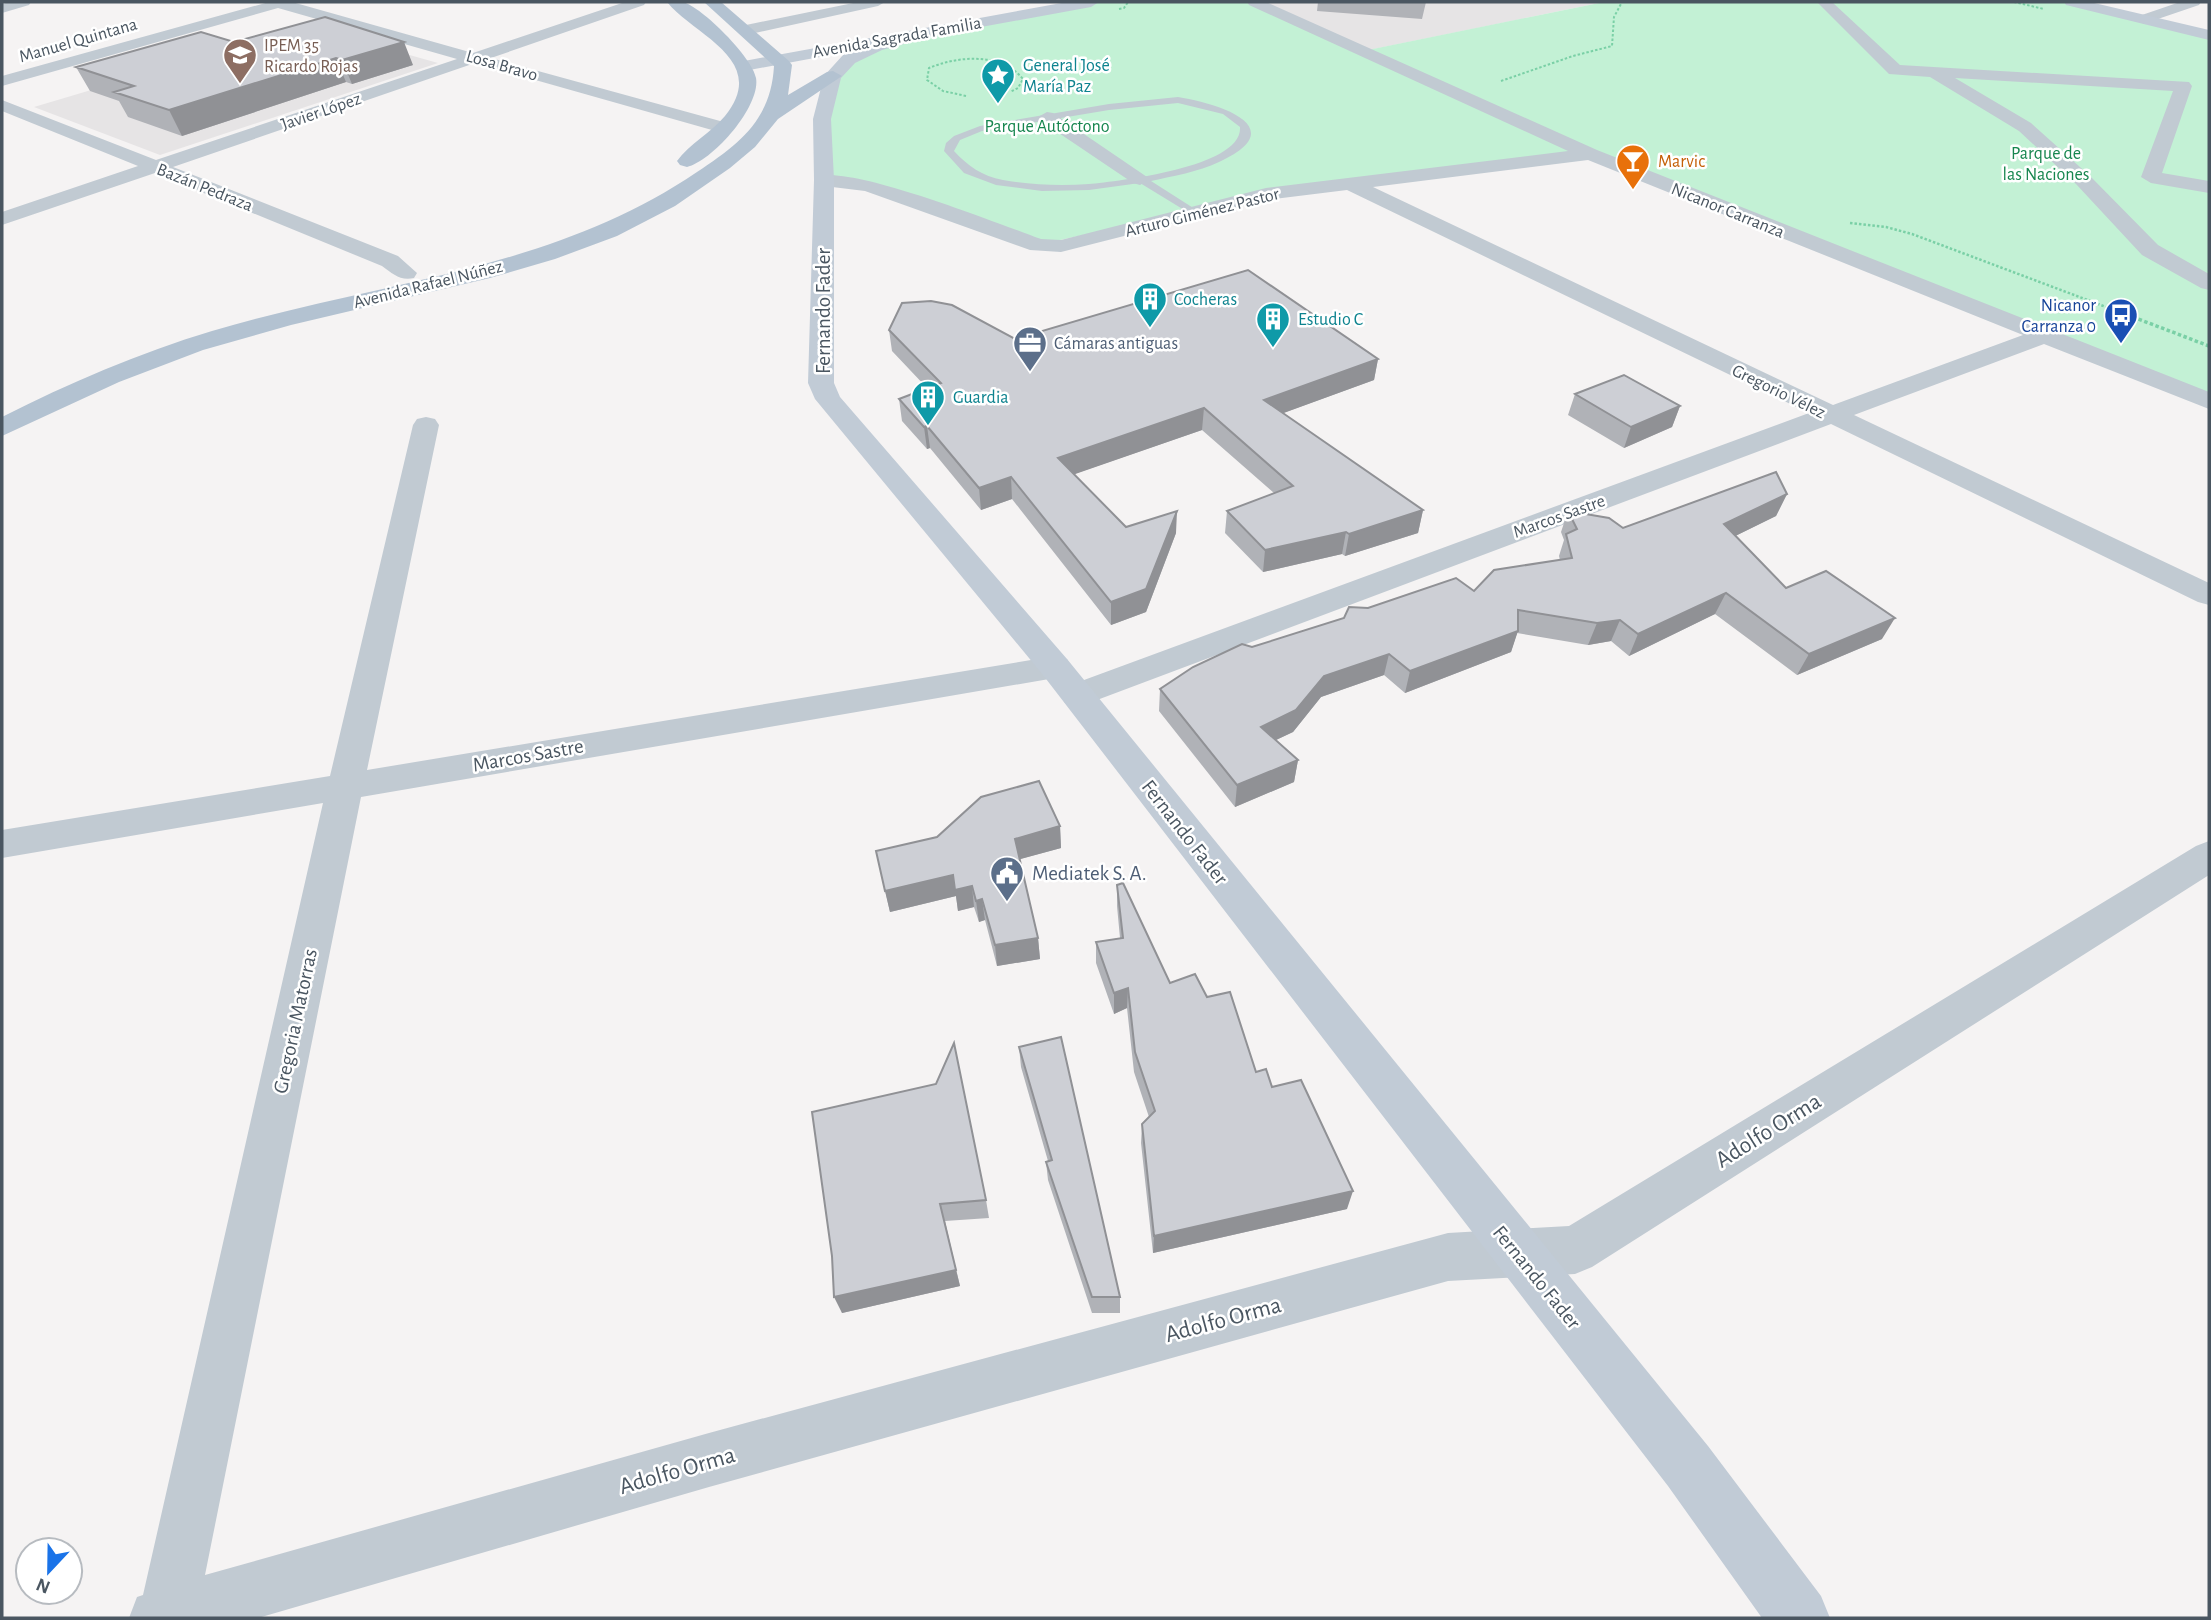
<svg xmlns="http://www.w3.org/2000/svg" width="2211" height="1620" font-family="'Alegreya Sans',sans-serif">
  <rect width="100%" height="100%" fill="#f5f3f3"/>
  <path fill="#e6e4e5" d="M1254,2H1604L1364,51Z
    M306,26L438,63L160,155L34,107Z"/>
  <path fill="#c3f1d5" d="M1091,2H1254L1363,51L1604,2H2072L2209,35V401L1590,154L1266,194L1038,245L868,185L824,180L822,119L849,59L931,32Z"/>
  <g fill="none" stroke-linecap="round" stroke-linejoin="round">
    <path stroke="#7ad0a6" stroke-width="2" stroke-dasharray="2.5 2" stroke-linecap="butt" d="M2014,2L2044,9
      M1119,9L1124,8L1128,2
      M1501,81L1573,56L1612,46L1614,17L1622,2
      M966,96L943,91L927,80L929,68C958,56 1001,52 1023,79L1018,88L1010,92"/>
    <path stroke="#7ad0a6" stroke-width="2.5" stroke-dasharray="2.5 2" stroke-linecap="butt" d="M1850,223L1886,227L1912,234L2138,319"/>
    <path stroke="#7ad0a6" stroke-width="3.5" stroke-dasharray="3.5 2.5" stroke-linecap="butt" d="M2133,317L2209,346"/>
    <path fill="#c1cad2" fill-rule="evenodd" d="M1178,97C1217,103 1295,127 1219,162C1198,172 1173,176 1151,181L1198,211L1199,213L1194,216L1140,183L1089,190L1042,191L996,185L964,173L944,151L946,143L954,136L980,126L1109,104ZM1178,103L1223,114L1240,127C1243,167 1119,181 1089,184C1061,186 1031,185 1003,180C982,176 968,166 954,151L960,140L982,131L1109,110Z"/>
    <path fill="#c1cad2" fill-rule="evenodd" d="M10,2H31L29,5L2,13V4Z
      M269,2H292L473,53L625,2H646L644,5L491,58L731,124L734,128L725,133L719,132L475,63L173,167L398,256L417,273L414,278C400,281 393,274 382,266L155,173L2,225V212L138,166L2,111V100L156,160L457,59L278,8L2,86V76Z
      M858,2H885L878,6L746,35L738,30L746,25Z
      M1247,2H1266L1597,150L2209,392V409L2044,344L1854,415L2209,583V605L2198,602L1831,424L1089,703L1077,706L1065,703L1060,695L1065,687L1809,413L1347,190L1266,200L1061,252L1030,250L865,191L824,186L814,180C832,156 1009,228 1041,239L1061,240L1266,188L1568,151L1249,5ZM1588,160L2023,335L1833,405L1373,187Z
      M1817,2H1832L1900,65L2189,82L2192,86L2162,173L2209,181V193L2151,183L2141,177L2173,91L1955,78L2031,123L2090,176L2158,245L2209,274V290L2201,288L2142,255L2076,184L2019,131L1930,77L1889,74Z
      M2180,2H2201L2199,5L2149,22L2144,24L2136,19L2139,16Z
      M1047,112L1053,113L1150,179L1140,185L1133,183L1041,121L1038,117Z
      M426,417L435,419L439,425L367,770L1055,656L1067,659L1071,667L1067,675L1055,678L361,797L205,1575L709,1433L1448,1233L1569,1226L2196,846L2209,841V875L1592,1267L1575,1274L1448,1281L709,1487L258,1618H129L137,1597L143,1595L323,803L2,858V830L330,776L413,425L417,419Z"/>
    <path fill="#c1cbd6" fill-rule="evenodd" d="M1067,2H1099L1091,7L937,35L882,50L855,63L841,78L831,119L834,180V383L840,397L1067,659L1708,1446L1821,1596L1830,1618H1762L1668,1486L1043,675L815,399L808,383L814,180L813,119L824,76L843,55L852,51L744,71L735,66L744,61Z
      M2064,2H2090L2209,30V40L2066,5Z"/>
    <path fill="#b3c2d1" fill-rule="evenodd" d="M667,2C672,2 679,1 683,2C702,7 753,58 756,78C761,106 713,161 687,167L680,165L677,161C689,144 711,133 725,116C770,60 695,36 667,2Z
      M704,2H721L789,61L792,65L788,95L827,72L833,71L842,76L778,119L755,147L730,168L675,206L617,236L555,259L490,278L291,325L203,350L119,382L2,436V417C69,383 139,353 212,331C377,282 551,271 697,172C739,144 771,120 774,66Z"/>
  </g>
  <path fill="#b0b2b7" d="M1318,2H1426L1422,19L1317,11Z
    M234,42L413,65L352,84L346,82L182,136L128,117L119,101L90,91L76,67Z
    M889,330L1015,339L1378,359L1374,380L1283,413L1423,510L1418,533L1345,556L1342,554L1263,572L1225,533L1227,511L1274,493L1202,430L1074,474L1126,527L1176,533L1146,612L1111,625L1012,499L981,510L930,448L927,449L902,421L899,399L927,388L892,351Z
    M1575,394L1680,406L1672,427L1624,448L1568,415Z
    M1787,494L1776,516L1735,536L1786,588L1882,639L1797,675L1715,614L1629,656L1611,641L1588,645L1517,633L1511,652L1405,693L1384,675L1321,697L1293,732L1276,740L1298,760L1294,782L1235,807L1159,711L1160,689L1252,647L1344,618L1368,608L1474,591L1560,560L1559,556L1564,540L1561,532L1568,511L1623,528Z
    M1060,826L1061,848L1020,859L1038,938L1040,959L997,966L985,920L979,922L974,907L958,911L956,896L890,912L876,851Z
    M1117,885L1170,983L1207,997L1256,1072L1272,1087L1347,1209L1153,1253L1141,1143L1142,1124L1149,1117L1134,1072L1127,1008L1114,1014L1096,963V942L1120,938L1117,906Z
    M1019,1047L1120,1297V1313H1092L1048,1180L1046,1162L1048,1161L1021,1067Z
    M812,1112L986,1200L989,1218L945,1221L960,1286L842,1313Z"/>
  <path fill="#909195" d="M404,42L413,65L352,84L342,60Z
    M336,58L346,82L182,136L169,110Z
    M1378,359L1374,380L1262,421L1264,400Z
    M1680,406L1672,427L1624,448L1631,427Z
    M1204,408L1202,430L1058,480V458Z
    M927,426L930,448L927,449L924,427Z
    M1011,477L1012,499L981,510L979,488Z
    M1787,494L1776,516L1715,546L1724,524Z
    M1423,510L1418,533L1345,556L1349,534Z
    M1177,511L1176,533L1146,612L1111,625V602Z
    M1346,532L1342,554L1263,572L1265,550Z
    M1726,593L1715,614L1629,656L1638,634Z
    M1895,618L1882,639L1797,675L1809,654Z
    M1620,620L1611,641L1588,645L1597,623Z
    M1518,631L1511,652L1405,693L1410,671Z
    M1389,654L1384,675L1321,697L1293,732L1259,748L1261,727L1324,676Z
    M1298,760L1294,782L1235,807L1237,785Z
    M1060,826L1061,848L1017,860L1015,839Z
    M953,875L972,886L974,907L958,911L956,896L890,912L885,891Z
    M982,899L985,920L979,922L976,901Z
    M1038,938L1040,959L997,966L995,945Z
    M1128,988L1127,1008L1114,1014V993Z
    M1353,1191L1347,1209L1153,1253L1154,1236Z
    M956,1270L960,1286L842,1313L834,1297Z"/>
  <path fill="#cdcfd5" stroke="#909195" stroke-width="2" d="M325,17L404,42L342,60L336,58L169,110L114,92L134,86L76,67L201,32L234,42Z
    M1248,270L1378,359L1264,400L1423,510L1349,534L1346,532L1265,550L1227,511L1293,486L1204,408L1058,458L1126,527L1177,511L1146,589L1111,602L1011,477L979,488L927,426L924,427L899,399L941,383L889,330L902,303L931,301L952,305L1015,339Z
    M1624,375L1680,406L1631,427L1575,394Z
    M1776,472L1787,494L1724,524L1786,588L1826,571L1895,618L1809,654L1726,593L1638,634L1620,620L1597,623L1518,610V631L1410,671L1389,654L1324,676L1296,710L1261,727L1298,760L1237,785L1160,689L1193,667L1242,644L1252,647L1344,618L1349,607L1368,608L1456,578L1474,591L1494,570L1572,558L1566,534L1577,529L1568,511L1609,518L1623,528Z
    M1039,781L1060,826L1015,839L1038,938L995,945L982,899L976,901L972,886L955,890L953,875L885,891L876,851L937,837L981,797Z
    M1123,883L1170,983L1195,974L1207,997L1230,992L1256,1072L1266,1069L1272,1087L1301,1080L1353,1191L1154,1236L1142,1124L1155,1111L1135,1052L1128,988L1114,993L1096,942L1123,938L1117,885Z
    M1061,1037L1120,1297H1092L1046,1162L1052,1160L1019,1047Z
    M954,1043L986,1200L940,1204L956,1270L834,1297L832,1256L812,1112L936,1084Z"/>
  <defs>
    <g id="school-pin" transform="scale(1.75)"><path d="M0 17L-7.5 6A9.5 9.5 0 1 1 7.5 6Z" fill="#8d6e63" stroke="#fff"/><path d="M0-5L7-2L0 1L-7-2ZM-4 1L0 2.5L4 1V4Q0 6-4 4Z" fill="#fff"/></g>
    <g id="sight-pin" transform="scale(1.75)"><path d="M0 17L-7.5 6A9.5 9.5 0 1 1 7.5 6Z" fill="#0f9aa8" stroke="#fff"/><path d="M0-6L1.8-2.2L6-1.7L2.9 1.2L3.7 5.4L0 3.3L-3.7 5.4L-2.9 1.2L-6-1.7L-1.8-2.2Z" fill="#fff"/></g>
    <g id="bar-pin" transform="scale(1.75)"><path d="M0 17L-7.5 6A9.5 9.5 0 1 1 7.5 6Z" fill="#e8710a" stroke="#fff"/><path d="M-6-5H6L.8 .8V4.5H3.5V6h-7V4.5H-.8V.8Z" fill="#fff"/></g>
    <g id="building-pin" transform="scale(1.75)"><path d="M0 17L-7.5 6A9.5 9.5 0 1 1 7.5 6Z" fill="#0f9aa8" stroke="#fff"/><path d="M-4-6H4V6H1V3H-1V6H-4ZM-2.5-4.3h1.7v1.8h-1.7ZM.8-4.3h1.7v1.8H.8ZM-2.5-1h1.7V.8h-1.7ZM.8-1h1.7V.8H.8Z" fill="#fff"/></g>
    <g id="bus-pin" transform="scale(1.75)"><path d="M0 17L-7.5 6A9.5 9.5 0 1 1 7.5 6Z" fill="#1a4fb4" stroke="#fff"/><path d="M-5-6H5V4H4V6H2V4H-2V6H-4V4H-5ZM-3.5-4V0h7V-4ZM-3.5 1.2v1.5H-2V1.2ZM2 1.2v1.5H3.5V1.2Z" fill="#fff"/></g>
    <g id="office-pin" transform="scale(1.75)"><path d="M0 17L-7.5 6A9.5 9.5 0 1 1 7.5 6Z" fill="#5c6f8a" stroke="#fff"/><path d="M-6-3h4V-5.5h4V-3h4V5H-6ZM-1-4.5V-3h2v-1.5ZM-6 0V1H6V0Z" fill="#fff"/></g>
    <g id="civic-pin" transform="scale(1.75)"><path d="M0 17L-7.5 6A9.5 9.5 0 1 1 7.5 6Z" fill="#5c6f8a" stroke="#fff"/><path d="M-.6-6.5H3V-4.5H.6V-3L4-1V1h2V6H-6V1h2V-1L-.6-3ZM-1.2 2.5V6h2.4V2.5Z" fill="#fff"/></g>
  </defs>
  <g fill-rule="evenodd">
    <use href="#school-pin" x="240" y="55"/>
    <use href="#sight-pin" x="998" y="75"/>
    <use href="#bar-pin" x="1633" y="161"/>
    <use href="#building-pin" x="1150" y="299"/>
    <use href="#bus-pin" x="2121" y="315"/>
    <use href="#building-pin" x="1273" y="319"/>
    <use href="#office-pin" x="1030" y="343"/>
    <use href="#building-pin" x="928" y="397"/>
    <use href="#civic-pin" x="1007" y="873"/>
  </g>
  <g text-anchor="middle" stroke-width="5" stroke-linejoin="round" paint-order="stroke">
    <g font-size="18" fill="#4a5661" stroke="#fff">
      <text transform="translate(897 37) rotate(-10)" y="6">Avenida Sagrada Familia</text>
      <text transform="translate(78 40) rotate(-16)" y="6">Manuel Quintana</text>
      <text transform="translate(502 65) rotate(16)" y="6">Losa Bravo</text>
      <text transform="translate(321 111) rotate(-19)" y="6">Javier López</text>
      <text transform="translate(205 187) rotate(22)" y="6">Bazán Pedraza</text>
      <text transform="translate(1728 210) rotate(22)" y="6">Nicanor Carranza</text>
      <text transform="translate(1202 212) rotate(-14)" y="6">Arturo Giménez Pastor</text>
      <text transform="translate(428 284) rotate(-14)" y="6">Avenida Rafael Núñez</text>
      <text transform="translate(1779 391) rotate(26)" y="6">Gregorio Vélez</text>
      <text transform="translate(1559 516) rotate(-20)" y="6">Marcos Sastre</text>
    </g>
    <g font-size="18" fill="#785e54" stroke="#fff" text-anchor="start">
      <text x="264" y="51">IPEM 35<tspan x="264" dy="21">Ricardo Rojas</tspan></text>
    </g>
    <g font-size="18" fill="#0d838f" stroke="#fff" text-anchor="start">
      <text x="1023" y="71">General José<tspan x="1023" dy="21">María Paz</tspan></text>
      <text x="1174" y="305">Cocheras</text>
      <text x="1298" y="325">Estudio C</text>
      <text x="953" y="403">Guardia</text>
    </g>
    <g font-size="18" fill="#17864f" stroke="#fff">
      <text x="1047" y="132">Parque Autóctono</text>
      <text x="2046" y="159">Parque de<tspan x="2046" dy="21">las Naciones</tspan></text>
    </g>
    <g font-size="18" fill="#c56008" stroke="#fff" text-anchor="start">
      <text x="1658" y="167">Marvic</text>
    </g>
    <g font-size="18" fill="#164399" stroke="#fff" text-anchor="end">
      <text x="2096" y="311">Nicanor<tspan x="2096" dy="21">Carranza 0</tspan></text>
    </g>
    <g font-size="18" fill="#4e5e75" stroke="#fff" text-anchor="start">
      <text x="1054" y="349">Cámaras antiguas</text>
    </g>
    <g font-size="21" fill="#4a5661" stroke="#fff">
      <text transform="translate(823 311) rotate(-90)" y="7">Fernando Fader</text>
      <text transform="translate(528 755) rotate(-10)" y="7">Marcos Sastre</text>
      <text transform="translate(1185 832) rotate(52)" y="7">Fernando Fader</text>
      <text transform="translate(295 1021) rotate(-78)" y="7">Gregoria Matorras</text>
      <text transform="translate(1537 1277) rotate(51)" y="7">Fernando Fader</text>
    </g>
    <g font-size="21" fill="#4e5e75" stroke="#fff" text-anchor="start">
      <text x="1032" y="880">Mediatek S. A.</text>
    </g>
    <g font-size="24" fill="#4a5661" stroke="#fff">
      <text transform="translate(1768 1130) rotate(-32)" y="8">Adolfo Orma</text>
      <text transform="translate(1223 1319) rotate(-15)" y="8">Adolfo Orma</text>
      <text transform="translate(677 1470) rotate(-16)" y="8">Adolfo Orma</text>
    </g>
  </g>
  <rect width="2211" height="1620" fill="none" stroke="#4a5661" stroke-width="7"/>
  <g transform="translate(49 1571) rotate(202)"><circle r="33" fill="#ffffff" stroke="#b7bbc0" stroke-width="2"/>
  <path d="M0-5L12 26L0 18L-12 26Z" fill="#1a73e8"/>
  <text y="-10" font-size="19" font-weight="bold" text-anchor="middle" fill="#4a5661">N</text>
  </g>
</svg>
